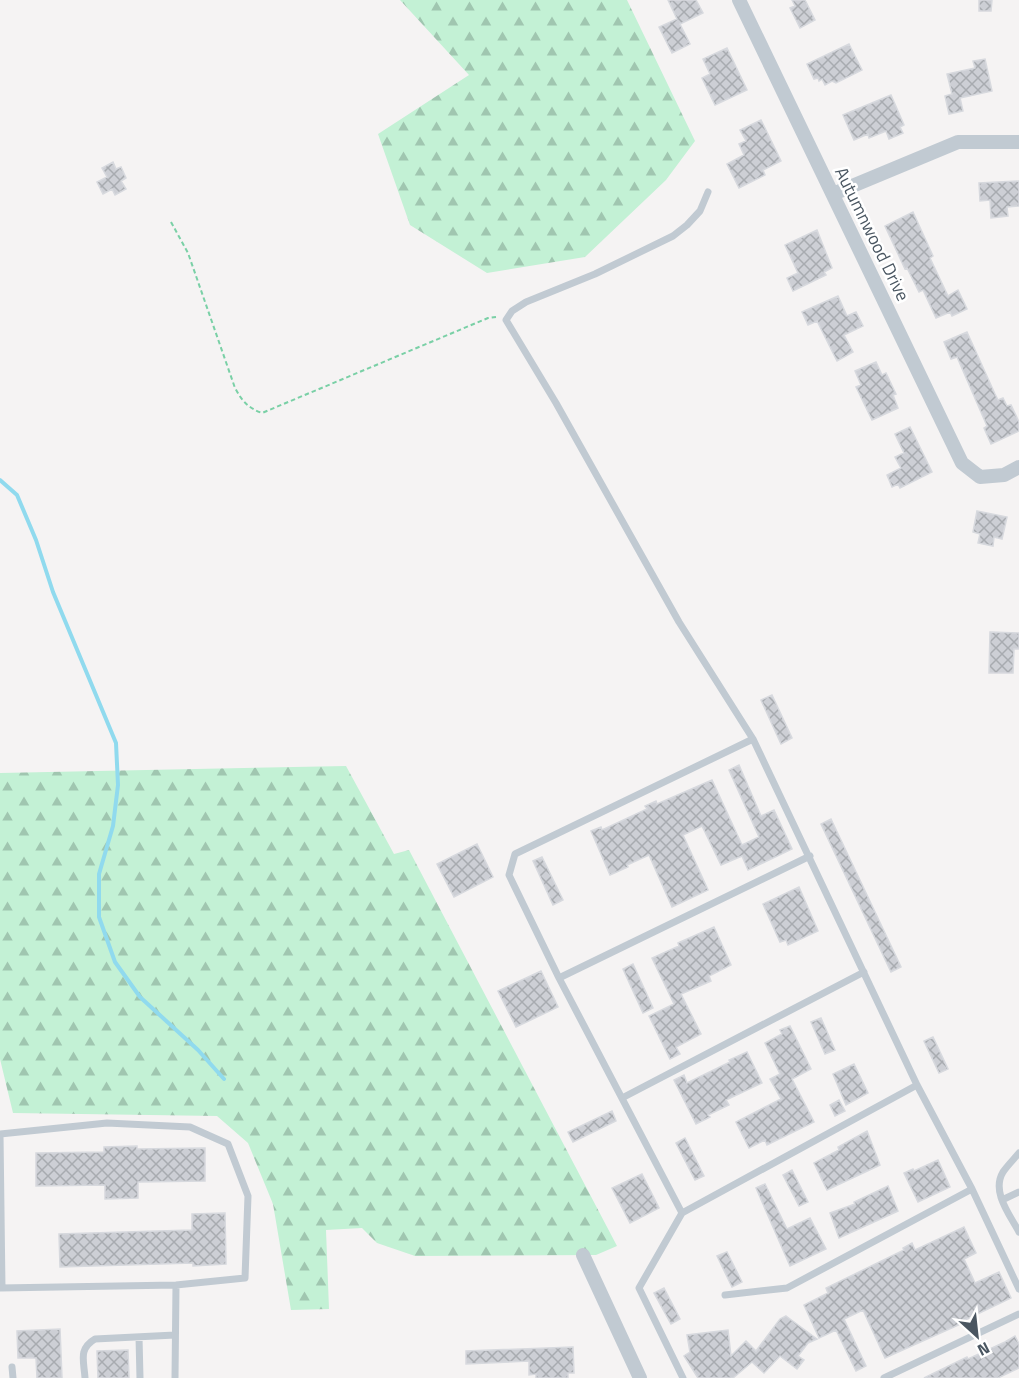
<svg xmlns="http://www.w3.org/2000/svg" width="1019" height="1378" font-family="'Titillium Web',sans-serif">
  <defs>
    <pattern id="forest-firs" width="22" height="20" patternUnits="userSpaceOnUse" patternTransform="scale(1.5)"><rect width="22" height="20" fill="#c3f1d5"/><path d="M5 1l3.5 6h-7zM16 11l3.5 6h-7z" fill="#a0c6b0"/></pattern>
    <pattern id="building-cross-hatch" width="8" height="8" patternUnits="userSpaceOnUse" patternTransform="scale(1.5)"><rect width="8" height="8" fill="#cdcfd5"/><path d="M0 0l8 8M0 8l8-8" fill="none" stroke="#a8abb0"/></pattern>
  </defs>
  <rect width="100%" height="100%" fill="#f5f3f3"/>
  <path fill="url(#forest-firs)" d="M400,0H627L695,141L666,180L585,257L487,273L410,225L378,134L469,75Z
    M346,766L394,854L409,850L617,1246L596,1255L415,1256L377,1243L362,1228L326,1230L329,1309L291,1310L273,1204L248,1143L217,1116L13,1113L0,1059V773Z"/>
  <g fill="none" stroke-linecap="round" stroke-linejoin="round">
    <path stroke="#90daee" stroke-width="4" d="M0,480L17,495L36,540L53,592L116,743L118,785L113,826L99,874V917L115,962L140,997L198,1050L224,1079"/>
  </g>
  <path fill="url(#building-cross-hatch)" stroke="#d7d9de" stroke-width="1.5" d="M668,0H696L703,13L680,24L690,44L672,53L659,27L677,19Z
    M792,0H805L815,20L800,28L790,8L795,6Z
    M979,0H992L991,11H979Z
    M849,44L862,70L836,83L832,81L825,85L822,79L819,81L818,78L814,79L807,64Z
    M727,48L747,90L715,105L702,78L710,74L703,59Z
    M985,59L992,91L960,98L963,111L949,114L945,96L952,94L947,74L975,68L973,61Z
    M891,95L904,125L900,127L903,133L889,139L886,131L869,138L868,134L854,140L843,115Z
    M761,120L781,161L763,170L765,175L739,188L727,164L744,155L739,144L746,141L740,130Z
    M113,162L116,169L121,167L126,178L121,181L126,189L115,195L112,189L103,194L97,182L107,177L102,168Z
    M1019,181V206L1007,207L1008,216L991,218L990,200L980,201L979,183Z
    M913,212L933,256L930,258L948,296L958,290L967,309L952,316L950,312L936,318L923,290L919,292L907,268L905,269L885,226Z
    M817,230L832,268L824,272L826,275L793,291L787,278L798,273L785,245Z
    M838,296L847,316L856,312L863,326L844,335L853,352L837,361L817,321L808,325L802,312Z
    M967,332L995,394L998,400L1003,398L1007,406L1011,405L1019,422V431L991,444L984,428L987,426L957,357L951,359L944,342Z
    M876,362L882,375L886,373L896,394L893,395L898,408L872,420L856,387L861,385L855,371Z
    M910,427L932,472L900,488L898,484L892,487L887,475L901,468L895,457L904,453L895,434Z
    M977,511L1007,517L1002,539L994,537L993,546L978,543L980,534L973,532Z
    M990,632L1019,633V649H1014L1013,673H989Z
    M772,695L792,738L781,744L761,700Z
    M739,765L761,816L774,810L792,849L748,870L742,856L721,865L702,826L683,835L708,890L672,907L649,855L627,865L628,867L610,875L591,831L601,827L602,830L647,809L645,806L656,801L657,804L712,780L742,845L759,837L729,770Z
    M831,819L901,967L891,972L821,824Z
    M477,844L493,877L454,897L437,864Z
    M542,857L563,900L553,905L533,861Z
    M799,887L818,931L788,945L786,940L780,942L763,904Z
    M714,927L731,965L709,976L711,981L681,994L701,1034L676,1047L680,1054L670,1059L649,1016L674,1004L652,958L679,946L678,943Z
    M633,964L653,1008L643,1013L623,969Z
    M541,971L558,1007L516,1027L498,991Z
    M821,1018L835,1050L825,1054L811,1022Z
    M790,1026L811,1069L792,1079L814,1122L767,1145L765,1140L749,1148L736,1122L781,1099L770,1079L780,1074L765,1043L782,1034L780,1030Z
    M933,1037L948,1069L939,1073L924,1041Z
    M747,1052L762,1083L726,1100L729,1105L708,1115L710,1117L696,1124L674,1080L684,1075L687,1083L730,1062L729,1060Z
    M854,1064L868,1093L846,1105L833,1074Z
    M839,1100L845,1111L835,1116L830,1105Z
    M612,1111L616,1121L573,1142L568,1132Z
    M867,1131L880,1165L827,1190L814,1163L839,1150L838,1147Z
    M685,1138L704,1176L695,1180L676,1143Z
    M137,1146V1149L205,1148V1181L138,1182V1198L105,1199V1185L36,1186V1153L104,1152V1147Z
    M938,1160L950,1187L918,1202L904,1173L913,1169L914,1171Z
    M792,1170L808,1202L799,1206L783,1175Z
    M642,1174L659,1208L630,1223L612,1188Z
    M765,1184L787,1229L810,1218L826,1249L790,1266L756,1188Z
    M888,1186L898,1211L839,1238L830,1213L855,1204L854,1202Z
    M225,1213L226,1264L193,1266V1263L60,1267L59,1234L192,1230V1214Z
    M964,1227L976,1253L964,1259L975,1283L999,1272L1011,1298L965,1320V1322L885,1358L863,1310L844,1319L866,1366L856,1371L836,1330L819,1338L804,1305L828,1293L826,1288L904,1250L903,1248L912,1243L915,1250Z
    M727,1252L742,1282L732,1287L717,1256Z
    M664,1288L680,1319L671,1324L654,1293Z
    M786,1316L817,1339L808,1343L798,1356L804,1360L797,1369L780,1356L764,1373L752,1362L733,1378H698L684,1356L690,1352L687,1335L728,1330L731,1356L746,1341L756,1351L780,1319Z
    M60,1329L62,1378H37L36,1358H18L17,1331Z
    M1015,1336L1019,1344V1368L998,1378H924L967,1357L968,1359L1005,1342Z
    M573,1347L574,1373H568V1378H536V1374L529,1375V1361L466,1364V1351Z
    M128,1350L129,1378H98L97,1351Z"/>
  <g fill="none" stroke-linecap="round" stroke-linejoin="round">
    <path stroke="#7ad0a6" stroke-width="2" stroke-dasharray="4.5 3" stroke-linecap="butt" d="M171,222L188,253L235,388C242,401 248,408 262,413L488,318L496,317"/>
    <path stroke="#c1cad2" stroke-width="7" d="M708,192L700,211L687,225L673,236L595,274L526,302L512,311L506,320L556,403L679,622L753,739L917,1085L972,1189L1019,1289
      M559,978L810,856
      M622,1098L864,972
      M0,1134L107,1123L190,1127L228,1144L248,1196L245,1278L176,1285L0,1288
      M0,1134L2,1288
      M1019,1153C1014,1159 1007,1166 1003,1172C991,1192 1010,1215 1019,1232
      M1002,1200L1019,1192
      M682,1213L559,978L509,875L515,854L753,739
      M725,1295L787,1288L972,1189
      M139,1337L140,1378
      M12,1367L13,1378
      M85,1378C84,1361 78,1349 95,1339L175,1335
      M175,1378L176,1285
      M683,1378L639,1288L682,1213L917,1085
      M884,1378L1019,1314"/>
    <path stroke="#c1cad2" stroke-width="14" d="M739,0L962,463L980,477L1004,475L1019,467
      M833,194L958,142H1019
      M583,1255L640,1378"/>
  </g>
  <g text-anchor="middle" stroke-width="5" stroke-linejoin="round" paint-order="stroke">
    <g font-size="18" fill="#4a5661" stroke="#fff">
      <text transform="translate(872 234) rotate(64)" y="6">Autumnwood Drive</text>
    </g>
  </g>
  <g transform="translate(977 1336) rotate(153)" stroke="#ffffff" stroke-width="4.5" paint-order="stroke">
  <path d="M0-4.5L10 22L0 15L-10 22Z" fill="#4a5661"/>
  <text y="-9" font-size="16" font-weight="bold" text-anchor="middle" fill="#4a5661">N</text>
  </g>
</svg>
